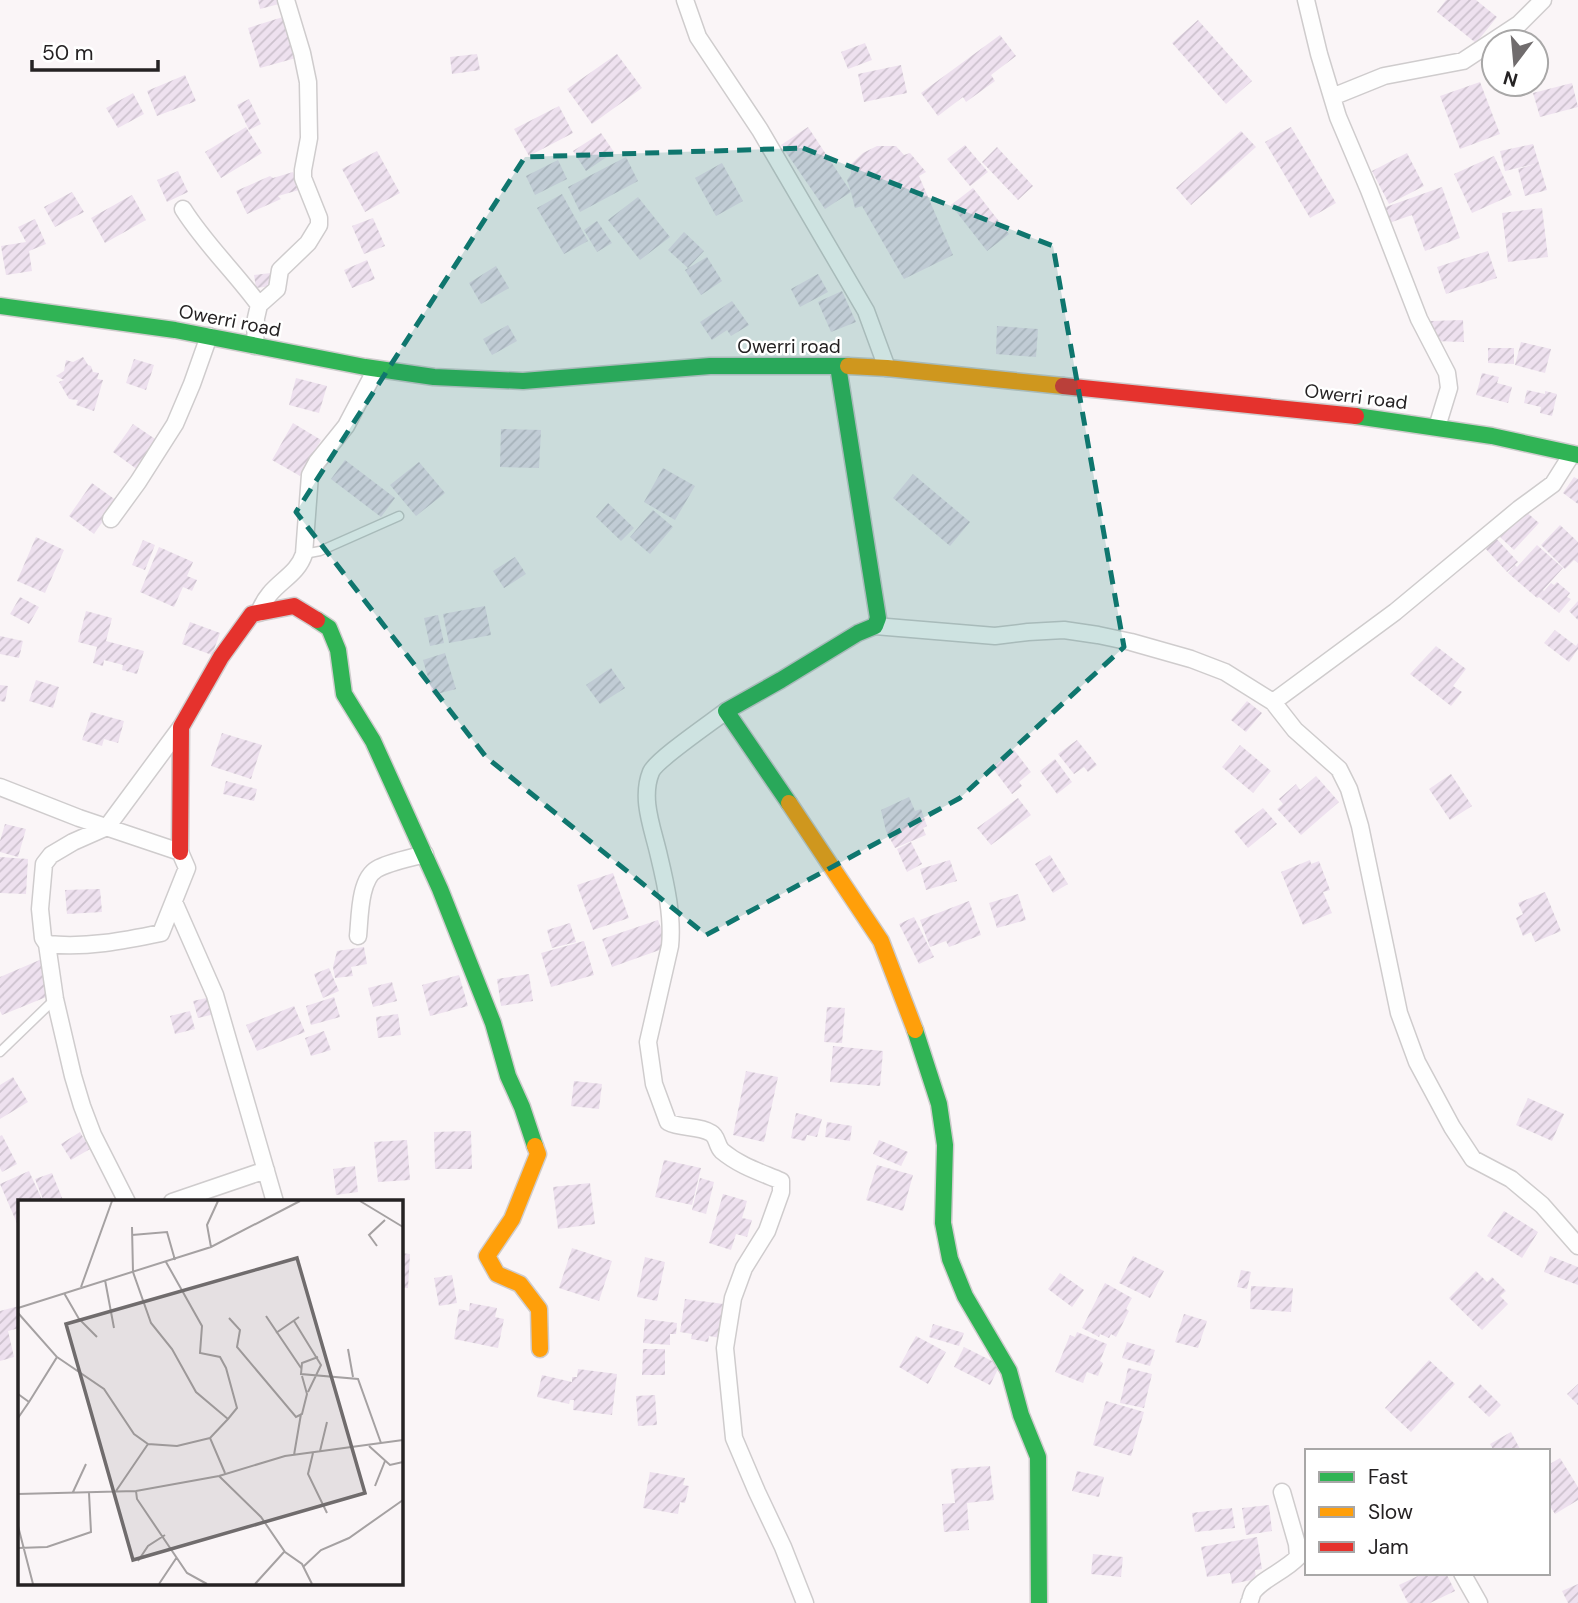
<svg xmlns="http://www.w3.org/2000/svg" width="1578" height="1603" font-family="'DM Sans',sans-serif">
  <defs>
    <pattern id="building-hatch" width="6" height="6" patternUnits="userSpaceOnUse" patternTransform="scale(1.75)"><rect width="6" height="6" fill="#eee1ef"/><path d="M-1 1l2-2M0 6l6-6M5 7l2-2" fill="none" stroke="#ccc1cd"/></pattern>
  </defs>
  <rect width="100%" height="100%" fill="#faf5f7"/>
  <path fill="url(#building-hatch)" d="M258,0H278L279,4L260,9Z
    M1446,0H1476L1497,17L1476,43L1437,12Z
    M283,17L296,58L260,68L248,28Z
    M1198,20L1252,81L1226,104L1172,43Z
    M1000,35L1016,56L991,75L995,81L966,102L963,97L938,116L921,93Z
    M865,43L872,60L848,69L841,52Z
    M477,54L480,70L452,74L450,57Z
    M617,54L642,88L592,124L567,89Z
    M901,65L907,93L864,102L858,74Z
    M185,75L196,101L157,116L147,91Z
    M1480,82L1500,134L1460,149L1440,96Z
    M1572,83L1578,107L1540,117L1533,93Z
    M133,93L144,114L118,128L106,108Z
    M249,99L261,124L249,130L237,105Z
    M559,106L573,133L529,156L514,129Z
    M246,127L262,153L221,178L205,152Z
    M808,127L851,192L847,180L851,174V164L863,153L877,146H896L904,155L910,153L926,172L919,176L953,255L904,279L862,206L855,208L851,192L825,209L781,145Z
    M1291,127L1336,203L1310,218L1265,142Z
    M1241,131L1256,147L1191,205L1176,188Z
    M601,133L614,152L586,171L573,151Z
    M1533,144L1547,190L1525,196L1518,169L1535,164L1505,171L1500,151Z
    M965,145L988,172L970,186L947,159Z
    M997,147L1033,186L1018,200L982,162Z
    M377,151L400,193L365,212L342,169Z
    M1407,153L1424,186L1389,204L1372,171Z
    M1494,156L1512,195L1472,213L1454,174Z
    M626,157L638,181L580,212L568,187Z
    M558,160L567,179L535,195L526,176Z
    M722,163L743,201L716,216L695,178Z
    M178,171L188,192L167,202L157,180Z
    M293,172L299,190L278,196L281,199L247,214L236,191L270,176L273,178Z
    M1442,187L1460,238L1425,251L1412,215L1389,223L1383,208Z
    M973,188L1009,234L987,251L951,205Z
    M72,192L84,212L55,227L44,207Z
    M562,194L588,241L564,254L537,208Z
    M132,195L146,220L105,243L91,218Z
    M638,197L670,237L640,260L608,220Z
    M1542,208L1548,257L1508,262L1502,213Z
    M373,218L385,246L364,254L352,226Z
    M35,219L46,244L29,251L32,271L6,275L1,246L26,242L18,227Z
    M597,221L612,243L597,252L584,230Z
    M684,232L704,251L688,268L668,250Z
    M1488,251L1497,278L1446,294L1437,267Z
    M707,257L722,281L701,295L685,270Z
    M367,260L375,279L352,288L344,270Z
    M496,266L509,288L481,304L469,283Z
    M271,273L273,286L256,288L254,275Z
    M818,274L828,292L800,307L791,289Z
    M842,291L856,322L831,332L818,302Z
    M732,301L749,325L731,336L727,330L712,340L700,322Z
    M1463,320L1464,342L1434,341L1430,321Z
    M508,325L517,341L492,355L483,339Z
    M997,326L1038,329L1036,357L996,354Z
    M1521,342L1551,349L1545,373L1515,365Z
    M1488,348H1514V364L1488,363Z
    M83,357L88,365L91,366L93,372L99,373L97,379L103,380L94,411L76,405L78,400L69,399L59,382L64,380L56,376L64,371L66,360L73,362Z
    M134,359L154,365L146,390L126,383Z
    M1482,373L1499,377L1497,383L1512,387L1508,403L1476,395Z
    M296,378L327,386L319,413L289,405Z
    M1527,390L1545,394V391L1557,394L1552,416L1540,413L1541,407L1524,403Z
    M293,423L321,440L300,476L272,460Z
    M133,424L158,441L138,470L113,452Z
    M501,429L541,430L539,468L500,467Z
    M345,460L395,498L381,517L331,479Z
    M419,462L445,493L416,516L390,485Z
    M663,468L695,486L675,520L644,502Z
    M913,474L970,522L950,546L893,498Z
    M1574,477L1578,479V504L1563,493Z
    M92,483L117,501L94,534L69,516Z
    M608,503L634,528L621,541L596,517Z
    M653,510L673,527L650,554L630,537Z
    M1524,510L1539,523L1514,550L1500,537Z
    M1560,525L1578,542V563L1574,560L1565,569L1541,545Z
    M36,537L64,550L45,593L17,581Z
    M1495,537L1518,562L1507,572L1484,547Z
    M143,540L155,545L145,570L132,565Z
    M1537,545L1563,568L1543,590L1544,591L1551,583L1554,585L1557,582L1570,593L1567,597L1571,599L1559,613L1539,597L1537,598L1508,573L1515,565L1517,567Z
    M159,547L193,562L187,576L197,580L192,591L183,587L174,607L140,592Z
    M515,557L526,574L504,588L493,571Z
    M20,597L39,607L29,624L10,614Z
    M1578,601V620L1569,611Z
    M485,606L491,635L449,643L443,614Z
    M86,611L112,618L106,641L144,651L137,674L122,670L123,665L104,660L103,666L93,663L97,647L78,642Z
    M438,615L444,643L430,646L424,618Z
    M190,622L220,633L212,655L182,644Z
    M1555,630L1576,646L1578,643V649L1569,662L1544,643Z
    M0,636L23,641L19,658L0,654Z
    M1436,646L1466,669L1453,686L1462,692L1451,706L1410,674Z
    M445,653L456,689L433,695L423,660Z
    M611,668L625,688L600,704L586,685Z
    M36,680L59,687L53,708L29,701Z
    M0,685L8,686L5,702L0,701Z
    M1247,701L1262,713L1246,732L1231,720Z
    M91,712L124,721L118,743L104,739L102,746L82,740Z
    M222,733L262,745L251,779L211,766Z
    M1077,740L1097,765L1088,772L1084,767L1074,774L1058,754Z
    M1240,745L1271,771L1253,793L1222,767Z
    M1014,750L1031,772L1019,782L1022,786L1012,794L992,767Z
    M1055,759L1072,782L1057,794L1040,771Z
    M1451,774L1472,806L1450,820L1429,789Z
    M1316,776L1339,802L1301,835L1277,809L1283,804L1279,799L1296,784L1300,790Z
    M226,781L257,789L254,801L223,794Z
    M909,797L915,811L921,809L927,826L923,828L926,835L895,848L886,831L881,810Z
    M1018,798L1031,815L991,845L977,828Z
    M1263,808L1277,824L1248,848L1234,831Z
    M5,824L26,829L18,857L0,852V841Z
    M911,842L922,864L907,872L897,849Z
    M1050,855L1068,884L1053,893L1035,864Z
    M0,857L28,859L26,894L0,893Z
    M950,860L957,881L926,890L920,869Z
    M1310,860L1311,864L1319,861L1330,890L1323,892L1332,913L1303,925L1281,872Z
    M613,873L629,918L593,930L577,885Z
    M100,889L102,912L67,914L65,890Z
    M1545,892L1561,931L1535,942L1531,932L1523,936L1516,918L1523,914L1518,903Z
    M1018,894L1026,920L997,928L989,903Z
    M969,901L981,935L949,947L946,941L930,947L920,920Z
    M914,917L934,957L919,964L899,924Z
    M658,920L668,947L612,967L602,939Z
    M570,923L576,942L552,948L547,930Z
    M584,941L594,975L551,987L541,953Z
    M364,947L367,964L351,967L353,976L335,978L333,967L337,951Z
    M42,959L56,993L2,1015L0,1011V977Z
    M329,968L339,991L323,998L314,974Z
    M529,974L533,1001L501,1006L497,979Z
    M459,975L468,1006L430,1016L422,985Z
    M392,982L397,1001L373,1007L368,988Z
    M211,997L215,1014L198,1018L193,1001Z
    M334,997L340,1017L311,1025L306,1006Z
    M294,1006L305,1032L257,1051L246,1025Z
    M827,1007L845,1008L842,1043L824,1042Z
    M190,1011L195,1029L175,1034L170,1016Z
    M398,1014L401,1035L378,1038L376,1017Z
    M324,1031L331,1050L311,1056L305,1038Z
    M833,1046L883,1051L880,1086L830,1082Z
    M746,1071L778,1077L764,1142L733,1135Z
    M13,1077L28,1102L0,1119V1085Z
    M574,1081L602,1084L599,1109L571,1106Z
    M1528,1098L1564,1114L1552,1141L1516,1125Z
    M796,1113L822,1119L817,1137L807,1135L805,1141L791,1138Z
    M827,1122L852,1126L850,1141L825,1137Z
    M471,1131L472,1169H435L434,1132Z
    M80,1132L90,1149L71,1160L61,1144Z
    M2,1135L17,1164L2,1172L0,1168V1136Z
    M407,1140L410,1180L378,1182L374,1142Z
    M879,1140L908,1152L901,1166L873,1154Z
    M664,1160L701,1168L692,1205L655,1197Z
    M877,1165L913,1175L903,1211L866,1200Z
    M355,1166L358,1192L336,1195L333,1169Z
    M29,1171L43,1202H19V1228L0,1184Z
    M52,1173L63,1200L58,1202H44L35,1179Z
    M700,1178L714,1182L706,1214L692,1210Z
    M590,1183L595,1224L558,1229L553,1187Z
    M723,1194L747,1201L742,1218L752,1220L747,1237L736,1234L731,1250L709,1243Z
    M1504,1211L1538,1232L1522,1258L1487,1236Z
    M572,1248L612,1261L599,1301L559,1288Z
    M401,1253L410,1254L408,1288H401Z
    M1133,1256L1164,1271L1150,1298L1119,1283Z
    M1550,1256L1578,1267V1285L1544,1272Z
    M645,1257L665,1262L657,1301L637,1297Z
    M1241,1270L1251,1272L1247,1289L1237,1287Z
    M1476,1271L1487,1282L1492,1277L1506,1291L1500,1296L1508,1304L1482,1330L1449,1298Z
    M1060,1273L1084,1290L1072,1307L1048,1289Z
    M452,1275L457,1303L439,1306L434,1278Z
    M1105,1283L1132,1298L1126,1309L1129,1311L1116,1337L1111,1334L1109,1338L1100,1334L1099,1337L1082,1328Z
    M1251,1286L1293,1288L1291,1312L1250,1309Z
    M685,1299L724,1304L720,1338L709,1336L708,1342L691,1339L692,1334L680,1332Z
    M470,1303L497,1308L495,1317L504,1319L498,1348L454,1339L459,1309L469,1311Z
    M19,1306V1328L8,1331L14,1357L0,1361V1311Z
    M1184,1314L1207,1321L1198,1348L1175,1342Z
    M645,1319L677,1323L676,1334H670V1345L643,1343Z
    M933,1324L964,1333L959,1346L929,1337Z
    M1077,1332L1107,1344L1100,1361L1103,1363L1098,1376L1087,1372L1083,1383L1055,1372L1070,1335L1075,1337Z
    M916,1336L946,1352L928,1384L899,1367Z
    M1127,1342L1155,1350L1150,1366L1122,1358Z
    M964,1347L1000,1365L990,1385L954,1367Z
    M643,1349H665V1375H642Z
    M1429,1360L1455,1384L1411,1432L1385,1408Z
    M1128,1368L1152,1374L1144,1408L1120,1403Z
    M578,1369L617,1374L612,1415L573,1410L574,1400H570L569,1404L537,1397L542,1375L572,1382V1377H577Z
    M1480,1384L1501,1405L1489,1417L1468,1397Z
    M1578,1384V1405L1567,1394Z
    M655,1395L657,1425L638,1426L636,1396Z
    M1106,1401L1144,1412L1131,1456L1093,1445Z
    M1511,1432L1521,1451H1494L1490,1444Z
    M1560,1458L1578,1487V1500L1555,1514L1548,1503V1465Z
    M990,1466L994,1500L967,1503L969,1530L944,1532L942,1504L955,1503L951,1469Z
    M1077,1471L1104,1477L1099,1497L1072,1491Z
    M650,1472L685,1478L683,1485L689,1486L685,1503L680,1502L678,1514L643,1508Z
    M1269,1505L1272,1531L1246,1535L1242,1508Z
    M1232,1508L1235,1528L1195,1532L1192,1513Z
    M1257,1537L1262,1569L1255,1570L1256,1579L1232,1584L1230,1573L1207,1577L1201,1547Z
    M1093,1554L1123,1557L1121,1577L1091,1574Z
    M1424,1573H1446L1455,1591L1430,1603H1408L1399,1585Z
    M1578,1584V1603H1568L1562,1591Z"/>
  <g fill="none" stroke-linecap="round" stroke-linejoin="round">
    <g stroke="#cfcccd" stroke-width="11">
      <path id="lane" d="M304,554L320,551L399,516
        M0,1052L55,999"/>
    </g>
    <g stroke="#cfcccd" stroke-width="19">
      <path id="street" d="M685,0L698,37L760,130L866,311L887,368
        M1306,0L1319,54L1338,117L1369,190L1419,319L1447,373L1449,388L1437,427
        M1332,97L1384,76L1463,61L1519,24L1543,0
        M183,209C205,244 235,272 259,305
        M255,346L256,318L259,305L277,289L280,270L308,243L319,225V218L303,178V170L309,138L308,82L302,53L286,0
        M111,519L138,482L175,424L192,384L209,336
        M259,613C269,583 296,579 304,554L310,475L317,462L346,426L376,369
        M875,626L995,636L1028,632L1064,630L1098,635L1131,642L1191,659L1225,672L1273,702L1295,730L1339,769L1349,789L1360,826L1399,1013L1417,1062L1452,1127L1473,1159L1511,1179L1542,1205L1578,1246
        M1273,702L1395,612L1519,509L1553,484L1572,454
        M726,711C712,722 656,760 651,772C640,799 653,829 659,856C666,885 673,917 670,946L648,1042L654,1084L668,1122C681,1129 698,1125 711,1133C718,1137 716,1145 722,1151C740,1166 760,1172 781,1181V1192L767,1231L744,1268L733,1298L725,1348L734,1438L757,1492L783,1547L805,1603
        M0,787L79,818L180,852L187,868L161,933C123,941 86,948 47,944
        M174,902L215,995L275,1202
        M358,936C360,918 359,879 377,869C389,862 411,858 425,854
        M127,1202L93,1135L82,1106L73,1076L55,999L47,944L43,938L40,909L44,864L51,855L73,842L107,827L181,727
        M172,1202L266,1170
        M1462,1573L1479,1603
        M1249,1603C1250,1602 1252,1593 1253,1592C1262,1579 1285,1571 1298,1557L1297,1544L1282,1492"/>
    </g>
    <g stroke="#cfcccd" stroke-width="19">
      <path id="fast" d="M0,306L175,330L365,367L434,377L523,381L710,366H848
        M1356,416L1492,436L1578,455
        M317,620L329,628L338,650L344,694L373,741L440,889L493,1023L508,1076L522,1107L535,1146
        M789,803L726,711L781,680L858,633L875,626L878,618L838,366
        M915,1030L939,1104L945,1145L943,1223L950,1259L965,1296L1009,1371L1021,1415L1038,1457L1039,1603"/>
    </g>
    <g stroke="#cfcccd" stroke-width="19">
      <path id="slow" d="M848,366L887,368L1063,386
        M789,803L881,941L915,1030
        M535,1146L538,1154L512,1219L487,1256L497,1274L520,1284L539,1309L540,1349"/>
    </g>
    <g stroke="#cfcccd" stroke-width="19">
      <path id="jam" d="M1063,386L1356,416
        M180,852L181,727L221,657L252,614L294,606L317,620"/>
    </g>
    <use href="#lane" stroke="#fefefe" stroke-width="8"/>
    <use href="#street" stroke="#fefefe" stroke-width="16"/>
    <use href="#fast" stroke="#30b455" stroke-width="16"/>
    <use href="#slow" stroke="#ff9f0a" stroke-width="16"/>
    <use href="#jam" stroke="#e5322d" stroke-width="16"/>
  </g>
  <path fill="#0f766e" fill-opacity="0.2" stroke="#0f766e" stroke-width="5" stroke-dasharray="14 9" stroke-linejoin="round" d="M803,148L1053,246L1124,647L960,798L706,935L486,757L296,512L525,157Z"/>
  <g text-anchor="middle" stroke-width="5" stroke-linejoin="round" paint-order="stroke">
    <g font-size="19" fill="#252223" stroke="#fff">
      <text transform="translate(230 320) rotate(11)" y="7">Owerri road</text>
      <text x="789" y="353">Owerri road</text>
      <text transform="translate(1356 396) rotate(7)" y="7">Owerri road</text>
    </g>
  </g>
  <g transform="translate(18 1200)">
    <rect width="385" height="385" fill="#faf5f7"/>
    <path fill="none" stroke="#a5a1a2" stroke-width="2" d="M342,1L385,27M114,27L115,72L133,123L154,149L178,192L210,219L192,238L207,273M114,35L149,32L157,60M359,46L351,35L367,20M193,47L189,25L200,1M148,62L184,126L182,153L202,157L208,168L219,208L210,219M87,80L96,128M63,87L94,1M46,93L61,119L79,137M0,108L193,47L282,1M0,113L39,157L11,202M248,116L283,168M211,118L222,130L219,147L278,217L284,214L289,194L284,176M276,121L303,165L290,192M258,133L281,117M330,149L335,177M39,157L86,189L116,234L130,244L159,246L192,238M300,157L284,163L283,174L340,179L363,243M0,194L11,202L0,218M351,246L372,265L385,262M302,251L309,222M295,253L290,274L309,313M276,255L283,214M201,276L243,317L267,352L284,364L294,384M357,286L367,261M98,291L130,244M118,291L119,299L169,373L189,384M55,292L68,264M0,294L118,291L201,276L267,256L385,240M0,326L15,384M0,348L29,347L73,332L71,293M120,361L130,346L147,335M285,367L303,350L331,338L385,300M141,384L159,357M237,384L266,352"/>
    <path fill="#706c6d" fill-opacity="0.15" stroke="#706c6d" stroke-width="3.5" d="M279,58L347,293L115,360L48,124Z"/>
    <rect width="385" height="385" fill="none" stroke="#252223" stroke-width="3.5"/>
  </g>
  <rect x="1305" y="1449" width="245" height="126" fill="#ffffff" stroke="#a8a7a7" stroke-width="2"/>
  <rect x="1319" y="1472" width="35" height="10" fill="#30b455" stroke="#a8a7a7" stroke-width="2"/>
  <text x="1368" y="1484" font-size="21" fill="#252223">Fast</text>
  <rect x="1319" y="1507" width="35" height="10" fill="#ff9f0a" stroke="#a8a7a7" stroke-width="2"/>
  <text x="1368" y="1519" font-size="21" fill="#252223">Slow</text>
  <rect x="1319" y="1542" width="35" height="10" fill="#e5322d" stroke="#a8a7a7" stroke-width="2"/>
  <text x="1368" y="1554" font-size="21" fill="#252223">Jam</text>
  <g transform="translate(1515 63) rotate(196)"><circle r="33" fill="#ffffff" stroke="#a8a7a7" stroke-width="2"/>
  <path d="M0-5L12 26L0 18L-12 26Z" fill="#706c6d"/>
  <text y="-10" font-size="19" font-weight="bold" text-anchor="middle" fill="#252223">N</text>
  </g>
  <path d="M32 60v10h126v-10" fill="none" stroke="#252223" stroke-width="3.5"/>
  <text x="42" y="60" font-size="21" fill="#252223" stroke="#ffffff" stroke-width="5" paint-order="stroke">50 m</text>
</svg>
